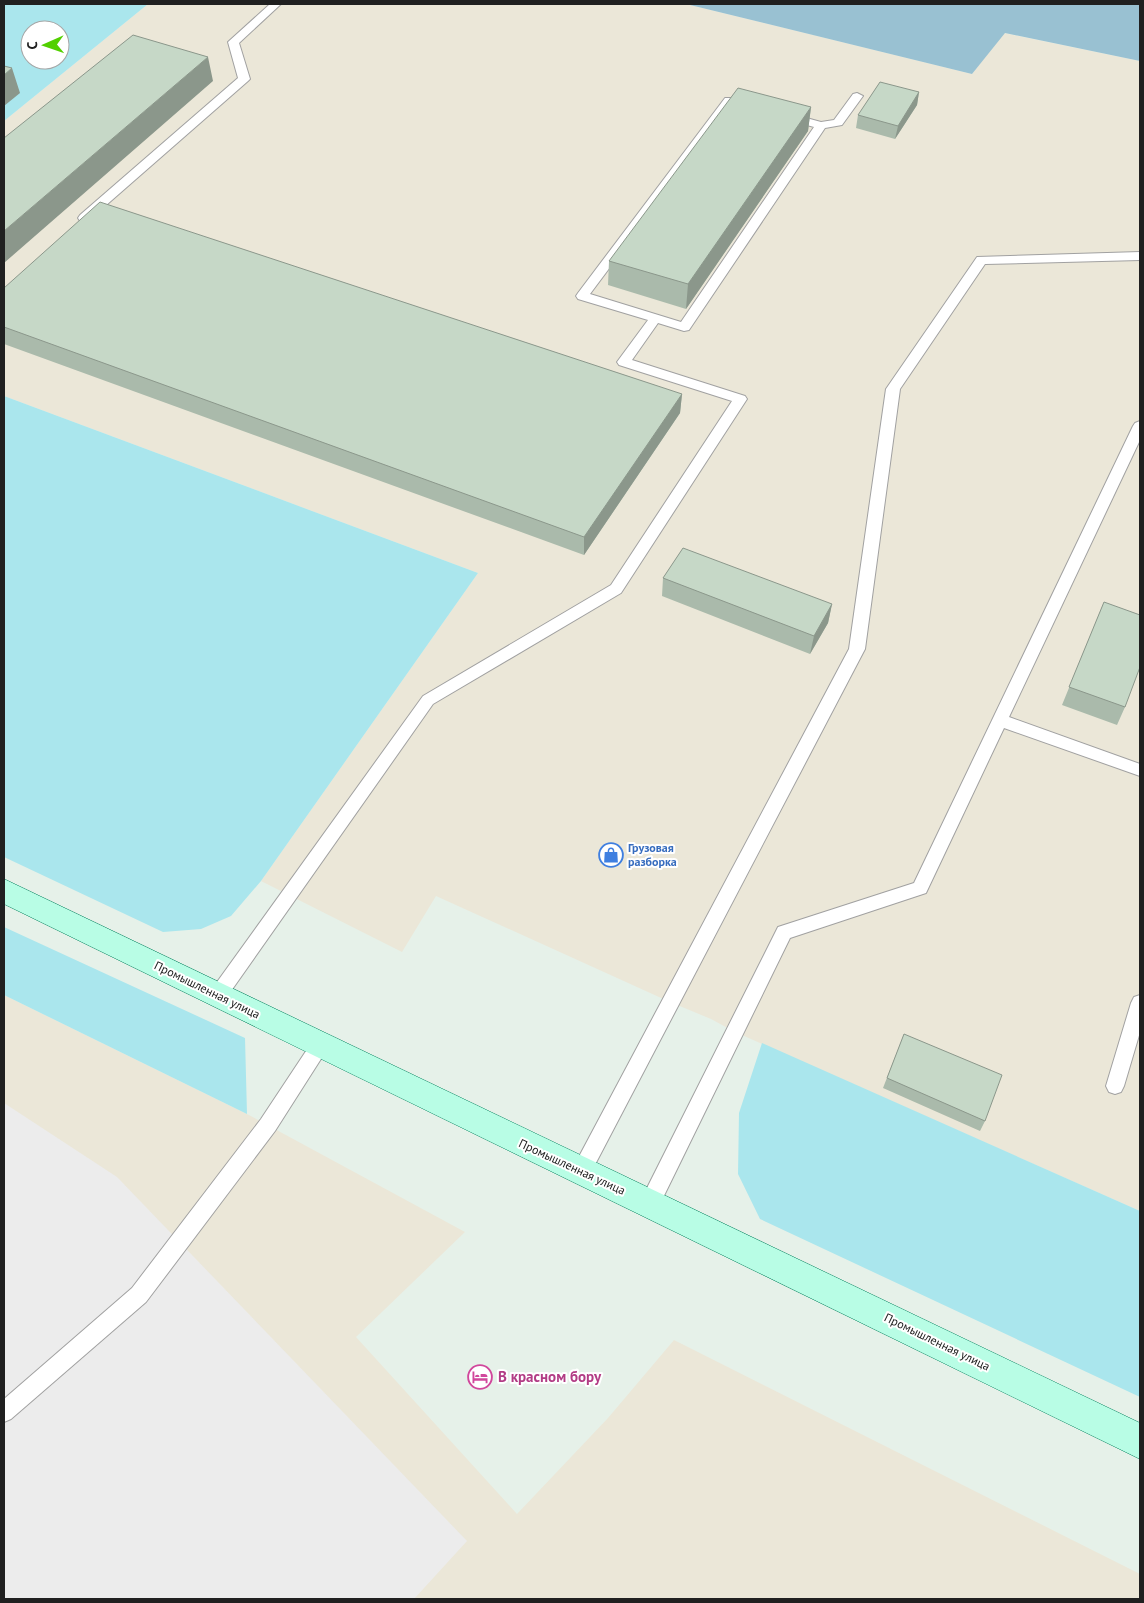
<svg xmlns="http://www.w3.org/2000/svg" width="1144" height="1603" font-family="'PT Sans',sans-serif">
  <rect width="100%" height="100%" fill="#e6f1e9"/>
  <path fill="#ebe7d8" d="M148,4H686L972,74L1004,33L1140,61V1211L735,1032L711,1019L670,1002L436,896L402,952L261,881L478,573L4,396V121Z
    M4,995L247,1114L465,1232L356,1337L517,1514L608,1418L674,1340L1140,1574V1599H4Z"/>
  <path fill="#aae6ed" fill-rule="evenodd" d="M4,4H148L4,121ZM30,30H60V60H30Z
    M4,396L478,573L261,881L231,916L201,929L163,932L4,857Z
    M4,927L245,1038L247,1114L4,995Z
    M762,1043L1140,1211V1397L760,1219L738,1174L739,1113Z"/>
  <path fill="#99c1d2" d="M686,4H1140V61L1005,33L972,74Z"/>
  <path fill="#ececec" d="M4,1103L117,1177L467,1541L414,1599H4Z"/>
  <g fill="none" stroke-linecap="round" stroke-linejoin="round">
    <g stroke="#a1a1a1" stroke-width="2">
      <path id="lane" d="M270,4H281L239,43L250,79L248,81L88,221H80L78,218L80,215L238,78L228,42Z
        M857,93L863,96L842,125L825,128L689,330L684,331L658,323L632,360L745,396L747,399L621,593L433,704L224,1001L218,1003L212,1001L209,995L212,989L423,696L611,585L732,401L619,365L617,362L648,320L578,299L576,296L578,293L725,98H733L821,122L834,120L853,94ZM732,104L814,127L681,322L590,294Z
        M1140,252V260L985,264L900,389L865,649L588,1178L581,1181L574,1178L572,1172L574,1166L849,649L886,389L977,257Z
        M1140,421V440L1009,717L1140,764V776L1004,728L926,893L790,938L657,1210L650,1212L643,1210L640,1203L643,1196L778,927L914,883L1133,426L1135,423Z
        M1140,995V1032L1124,1086L1121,1092L1115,1094L1109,1092L1106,1086L1131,1003L1134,997Z
        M320,1037L326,1039L329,1045L326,1051L275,1131L146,1302L11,1419L4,1422V1399L132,1288L261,1119L314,1039Z"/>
    </g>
    <g stroke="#007e5a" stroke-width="1">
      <path id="secondary" d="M4,879L1140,1423V1459L4,904Z"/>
    </g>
    <use href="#lane" fill="#fff" fill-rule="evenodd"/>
    <use href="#secondary" fill="#b8fde5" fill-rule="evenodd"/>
  </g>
  <path fill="#aabaab" d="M919,92L917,105L895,139L856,128L858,115Z
    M811,107L808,131L686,309L608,285L609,261Z
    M4,288L682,394L680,413L584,555L4,344Z
    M663,578L832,604L828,623L810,654L662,596Z
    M1104,602L1125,707L1117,725L1062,705Z
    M904,1034L985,1121L980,1131L883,1088Z"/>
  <path fill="#8b978b" d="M208,57L213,81L4,263V231Z
    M12,68L20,93L4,106V75Z
    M919,92L917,105L895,139L898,126Z
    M811,107L808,131L686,309L688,284Z
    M682,394L680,413L584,555V537Z
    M832,604L828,623L810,654L814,636Z"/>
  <path fill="#c6d8c7" stroke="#8b978b" d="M133,35L208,57L4,231V138Z
    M4,66L12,68L4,75Z
    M880,82L919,92L898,126L858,115Z
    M738,88L811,107L688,284L609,261Z
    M100,202L682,394L584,537L4,327V288Z
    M683,548L832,604L814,636L663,578Z
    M1104,602L1140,615V667L1125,707L1069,687Z
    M904,1034L1002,1075L985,1121L887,1078Z"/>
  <defs>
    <g id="shop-ring" transform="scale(1.25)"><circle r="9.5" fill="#fff" stroke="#3f7fe0" stroke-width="1.5"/><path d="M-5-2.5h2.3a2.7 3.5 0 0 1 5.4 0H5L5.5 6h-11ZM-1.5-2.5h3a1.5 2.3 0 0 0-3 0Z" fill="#3f7fe0"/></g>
    <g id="hotel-ring" transform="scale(1.25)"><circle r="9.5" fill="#fff" stroke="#d1479c" stroke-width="1.5"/><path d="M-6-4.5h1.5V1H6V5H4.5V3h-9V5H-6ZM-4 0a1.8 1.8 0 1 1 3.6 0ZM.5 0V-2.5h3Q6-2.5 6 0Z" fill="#d1479c"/></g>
  </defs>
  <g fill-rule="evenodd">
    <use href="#shop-ring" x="611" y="855"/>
    <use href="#hotel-ring" x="480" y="1377"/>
  </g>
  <g text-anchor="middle" stroke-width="4" stroke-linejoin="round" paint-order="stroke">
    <g font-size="12" font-weight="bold" fill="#366cbe" stroke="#fff" text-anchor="start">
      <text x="628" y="852">Грузовая<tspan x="628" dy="14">разборка</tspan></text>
    </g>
    <g font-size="12" fill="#202020" stroke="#fff">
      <text transform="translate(207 990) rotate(26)" y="4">Промышленная улица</text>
      <text transform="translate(572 1167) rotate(25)" y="4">Промышленная улица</text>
      <text transform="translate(937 1342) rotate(26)" y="4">Промышленная улица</text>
    </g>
    <g font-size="15" font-weight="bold" fill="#b23c85" stroke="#fff" text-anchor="start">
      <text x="498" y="1382">В красном бору</text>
    </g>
  </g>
  <rect width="1144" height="1603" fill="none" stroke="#202020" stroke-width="10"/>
  <g transform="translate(45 45) rotate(268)"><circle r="24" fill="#ffffff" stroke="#a6a6a6"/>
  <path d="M0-4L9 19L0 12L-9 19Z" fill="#52d000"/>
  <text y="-8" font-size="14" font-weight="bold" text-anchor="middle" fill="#202020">С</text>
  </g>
</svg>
